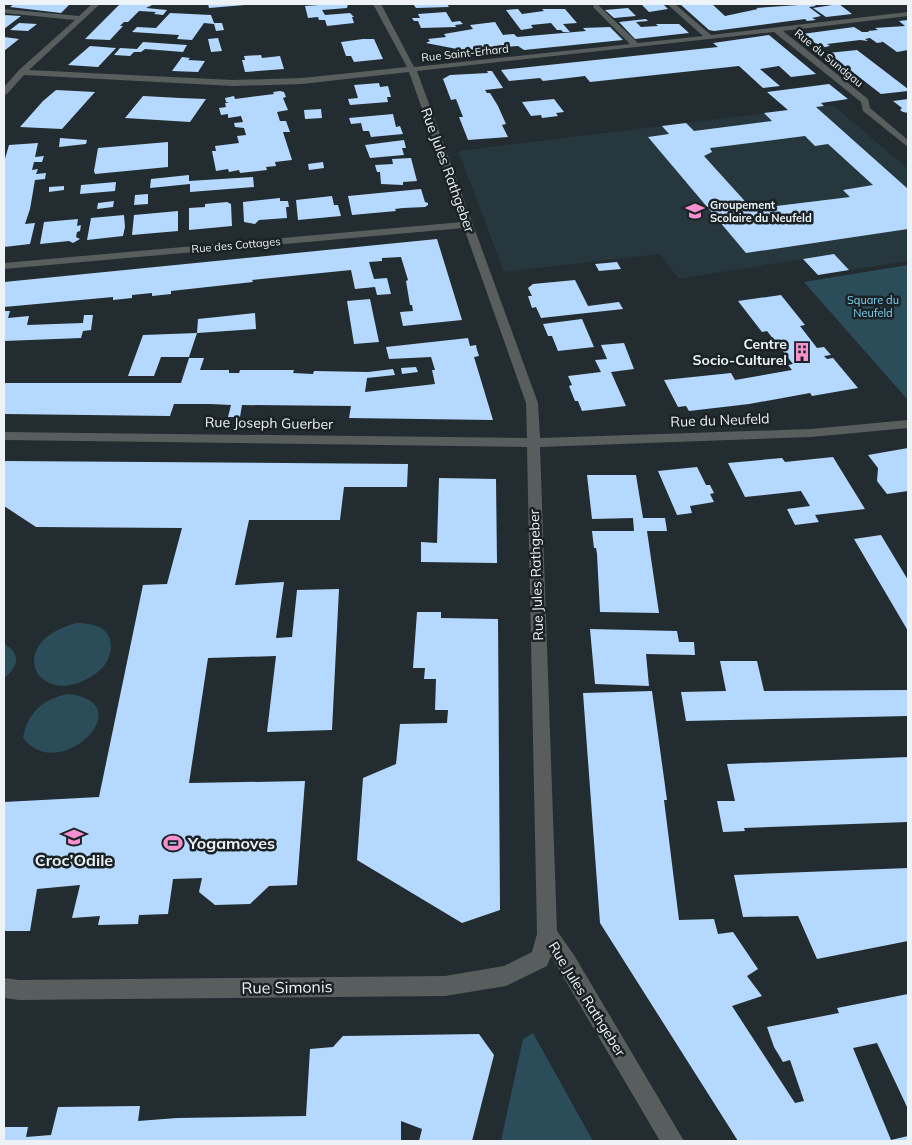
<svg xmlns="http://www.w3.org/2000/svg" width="912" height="1145" font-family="Mulish,sans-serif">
  <rect width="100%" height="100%" fill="#232c30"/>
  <path fill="#26373d" d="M833,105L908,169V261L818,275L803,259L679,279L660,254L504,272L458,151Z"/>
  <path fill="#2b4d5a" d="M908,265V400L804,282Z
    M76,623C93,623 112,627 111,648C110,659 104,668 95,674C40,713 0,644 76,623Z
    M4,644C22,653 18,668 4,678Z
    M68,694C144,702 59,786 23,738C28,712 43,699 68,694Z
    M533,1033L593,1141H501L523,1039Z"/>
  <path fill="#b5d9fe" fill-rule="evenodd" d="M14,4H70L61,13L10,7Z
    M120,4H154L146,8L167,10L163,15L154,14L156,12L139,11L128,22H124L120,26H123L110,40L85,39Z
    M208,4H245V5L209,8Z
    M318,4H348L347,8L322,10L325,15L350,13L354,17H352L354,23L327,26L325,20H319L318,17L308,18L305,6L319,5Z
    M413,4H447L449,7L416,8Z
    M641,4H663L668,9L649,12Z
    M680,4H712L725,16L758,9L756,8L813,4L816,6L809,7L821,16L812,18L816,20L807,21L805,19L714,31L709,30Z
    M839,4L852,14L826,17L813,8Z
    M628,8L636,16L614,18L605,10Z
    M518,9L522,14L544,11L542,9H565L577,23L563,24L570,32H563L561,30H557L551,23L531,25L533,28L521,30L506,10Z
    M446,12L452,22L460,21L463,24L455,25L456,27L421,28L418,21H414L412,18H420L418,14Z
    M170,13L211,15L214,23H222L224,30L216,31L214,24L204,23L192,40L177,39L179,35L132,32L137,27L156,28Z
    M4,15L21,16L4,29Z
    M646,19L648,21L636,22L641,27L658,26L656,24H679L689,33L635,39L619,22Z
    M908,20V50L897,52L875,36L883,42L877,43L870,38L865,39L868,41L860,40L827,44L830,46L825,47L818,45L802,34L854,27L862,32H869L868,31L878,30L875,28L905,26L899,21Z
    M495,22L503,35L514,34L517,37L586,31L583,28L610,27L623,40L524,50L518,46L474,49L467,52H459L457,49L426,43L430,41L428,39L446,37L444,34L473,29L470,25Z
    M19,23L37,24L28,31L10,30Z
    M769,35L816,74L791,77L779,66L760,69L780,86L763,88L739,66L590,82L585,76L543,81L540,78L509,81L501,70L718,47L713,43Z
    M4,37L19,39L4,51Z
    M218,38L222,51L211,52L208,39Z
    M363,39H374L383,59L354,62L351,56H346L341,42Z
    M143,42L187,45L183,52L145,49L141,52H134L130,56L114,55L120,48L137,49Z
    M90,46L116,48L98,67L68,65Z
    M857,50L908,89V91L881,94L828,53Z
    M261,55L262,58L280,56L284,69L245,72L242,60H245L244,56Z
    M182,57L190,58L188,60L205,61L198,72L172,71Z
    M487,71H492L503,88L485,90L487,93H490L498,106L506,124L502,125L508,137L468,140L459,117H463L456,99L451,100L443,79L450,75L488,73Z
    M379,83L380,87L388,86L391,97H387L388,102L350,105L348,99L358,98L354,85Z
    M829,84L848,99L821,103L824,106L816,107L908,189V229L746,253L648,137L669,134L662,126L686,123L694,131L772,121L764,113L788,110L767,92ZM805,136L815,146L828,144L873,185L843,190L850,197L752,209L704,156L712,152L710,148Z
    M56,90L95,92L62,129L20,127L43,101Z
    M280,91L284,92L286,97L283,98L288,110L277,112L280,121H286L290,132H283L292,160L275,162L276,166L266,167L267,170L240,173L239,170L229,172L228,169L216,171L212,151H216L215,146L239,143L237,136L246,135L244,128L235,127L234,123L243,122L241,116L228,118V114L221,115L219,108L226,107L225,103H229L226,102L225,98L234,96L235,99L274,94L273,92Z
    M143,96L180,98L206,99L190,122L125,118Z
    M554,99L564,112L556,113L558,116L542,118L541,115L531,116L522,102Z
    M908,99V113L903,112L900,110L902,108L893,101Z
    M321,109L322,118L305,119L304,110Z
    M393,114L396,127L400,126L403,134L371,137L369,131H363L361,123L351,124L349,118Z
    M60,138L87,140L86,144L59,147Z
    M404,140L406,148H402L404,155L370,158L365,145Z
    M168,142V167L95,174L94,171L98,148Z
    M38,143L35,157L44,156L42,162H34L32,170L38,169L36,174L46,173L45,179L35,180L30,209L25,224L35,223L30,244L4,247V162L9,145Z
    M411,158L417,181L403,182V185L381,184L380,172H377L375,165L393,164L392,159Z
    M323,162L324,168L309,170L308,164Z
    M189,175V181L253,177L254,187L190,192V184L150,188L151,179Z
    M116,182L115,191L80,194L81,185Z
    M64,186V190L49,192V187Z
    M421,189L425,202L428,203V205L425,207L403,208L395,209L396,211L352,215L348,196Z
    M148,194V204L134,205L135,195Z
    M332,196L334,205H338L341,216L298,220L296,200Z
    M280,198V201H288L289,207H286L287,218L259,220L255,224L244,222L243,202Z
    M114,201L113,207L97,209L98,203Z
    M227,202L231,204L232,226L189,230V208L205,207V204Z
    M178,211V231L132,235L134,215Z
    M124,215L125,227L123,236L87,240L91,218Z
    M78,219L77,226L81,225L80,231L77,232L76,237L80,239L73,243L69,241L40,244L44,222Z
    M437,239L462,320L403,326L400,312L413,311L412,305H410L406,281L408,280L401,257L382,258V261L369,262L374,279L387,278L391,294L377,295L375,287L355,289L351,270L252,280L253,282L171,291V294L152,296V293L132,295V298L113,300V297L4,307V282Z
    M834,254L849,270L818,275L803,259Z
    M617,262L621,269L599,271L595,264Z
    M575,280L588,306L619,302L623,309L541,318L536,307L532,308L528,296H532L528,288L533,284Z
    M781,295L805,325L800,326L817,348L824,347L831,355L824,356L827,359L833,358L858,388L812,396L810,393L749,404L689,411L686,406L678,407L664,380L731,373L735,380L792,370L788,365L793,364L767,331L762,332L738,301Z
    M370,299L379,342L354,344L347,301Z
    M4,311H10L8,318L29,316L27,325L83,323L84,315H93L91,330L83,331L81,338L4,341Z
    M255,313L256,329L197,333L189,357H161L154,376H128L143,335L197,333L198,319Z
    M582,319L594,347L558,351L552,336H548L543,324Z
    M468,338L470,346L476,345L477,350L479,356L474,357L493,420L349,418L351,406L242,405L240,417H228L231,405L211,404H174L170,416L4,414V383H181L189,358H204L200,370H229V373H239L240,370H294L293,373L313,374L314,371L368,372L393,369L395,375L367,378L365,392L435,384L432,370H435L431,357L389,359L386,347Z
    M624,343L634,369L611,372L626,406L582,411L578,401H575L569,386L572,385L568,376L601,372L595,360L607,359L601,345Z
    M416,367L418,372L402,374L401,368Z
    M908,448V491L887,494L877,481L878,468L868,455Z
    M833,457L865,509L815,515L819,522L795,525L787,509L810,506L801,491L745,497L728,463L782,458L785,462Z
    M4,461L408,464L407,487H344L340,520H249L235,585L284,582L276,638L292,637L297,590L339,589L332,730L267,732L276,656L208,658L189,783L305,781L297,885L269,886L250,904L215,905L199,892L202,878L173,879L168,914L139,915L138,924L98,925L100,916L72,918L80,885L37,889L30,931H4V802L99,797L143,585L167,584L182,528L36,527L4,506Z
    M697,467L706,485H710L714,493L710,494L714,502L690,506L692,513L677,515L658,471Z
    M587,475H636L643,518H665L667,531H647L659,613L600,612L597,554L596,548H594L592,531H634L633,518L592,519Z
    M439,478L496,479L497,563L421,562V542L437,543Z
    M881,535L908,580V631L854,539Z
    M417,612H441V618L498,619L500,910L462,923L357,860L363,778L396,764L400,724L447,723L448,710H435L436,679H424L425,668H413Z
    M590,629L677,631L679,642H694L695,655L646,654L649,686L595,684Z
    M720,661H757L764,691L908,690V716L686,721L681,692L726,691Z
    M652,691L667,800H664L679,920L714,919L718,934L733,932L758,969L747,976L762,996L732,1006L795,1103L804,1101L790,1060L783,1062L774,1047L767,1027L839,1013L837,1008L908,994V1109L877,1043L853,1048L891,1140L908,1136V1141H738L600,923L583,693Z
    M908,757V822L744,828L745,831L723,832L717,801H735L727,764Z
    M908,868V941L817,959L798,916L743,917L734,875Z
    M479,1034L494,1055L472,1141H419L422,1129L401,1121V1141H4V1127H28L26,1137L51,1135L58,1107L140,1106L138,1121L177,1118L306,1116L310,1049L333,1047L343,1036Z"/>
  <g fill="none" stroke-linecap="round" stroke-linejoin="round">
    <path fill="#585d5d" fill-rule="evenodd" d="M92,4H100L29,70L233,80L302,78L407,67L373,4H381L414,67L630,44L594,8L593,6L597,4L638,43L703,36L667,4H675L711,35L908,12V16L783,31L868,99L870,108L908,140V147L863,111L861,102L774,32L417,71L538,403L540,438L811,429L908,420V428L811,437L540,447L557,931L574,955L684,1141H660L551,956L547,966L506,986L445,996L19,1000L4,998V978L19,980L445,976L504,966L532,952L537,934L527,447L4,440V432L527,438L526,403L464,228L4,269V263L462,222L409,72L302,84L233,86L24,75L7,94L4,95V87L19,70L75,20L4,13V9L79,16Z"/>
  </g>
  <defs>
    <g id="school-bare" transform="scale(1.5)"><path d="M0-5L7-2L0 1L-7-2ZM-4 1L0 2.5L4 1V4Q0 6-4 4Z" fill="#f790ce" stroke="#1a2226" stroke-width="2.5" paint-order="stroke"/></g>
    <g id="building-bare" transform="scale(1.5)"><path d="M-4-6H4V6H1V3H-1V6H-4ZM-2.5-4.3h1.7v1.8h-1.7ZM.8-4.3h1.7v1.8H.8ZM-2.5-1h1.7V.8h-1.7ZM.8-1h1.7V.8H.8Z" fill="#f790ce" stroke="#1a2226" stroke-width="2.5" paint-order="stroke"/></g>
    <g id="stadium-bare" transform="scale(1.5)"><path d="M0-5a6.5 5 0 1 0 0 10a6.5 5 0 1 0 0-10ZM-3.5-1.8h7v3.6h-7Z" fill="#f790ce" stroke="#1a2226" stroke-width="2.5" paint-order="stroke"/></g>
  </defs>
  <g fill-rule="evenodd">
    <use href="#school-bare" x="695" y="211"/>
    <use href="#building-bare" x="802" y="352"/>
    <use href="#school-bare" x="74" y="837"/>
    <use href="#stadium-bare" x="173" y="843"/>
  </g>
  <g text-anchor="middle" stroke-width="5" stroke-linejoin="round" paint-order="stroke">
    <g font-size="11" fill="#ecf2f5" stroke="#1a2226">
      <text transform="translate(465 53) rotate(-6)" y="4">Rue Saint-Erhard</text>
      <text transform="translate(829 58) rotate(39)" y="4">Rue du Sundgau</text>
      <text transform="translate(236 245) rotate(-5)" y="4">Rue des Cottages</text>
    </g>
    <g font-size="11" font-weight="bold" fill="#ecf2f5" stroke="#1a2226" text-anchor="start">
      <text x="710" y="209">Groupement<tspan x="710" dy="13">Scolaire du Neufeld</tspan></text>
    </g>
    <g font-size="11" fill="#7fd2f4" stroke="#1a2226">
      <text x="873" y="304">Square du<tspan x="873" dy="13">Neufeld</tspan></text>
    </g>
    <g font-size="14" fill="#ecf2f5" stroke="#1a2226">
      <text transform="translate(448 170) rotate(70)" y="5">Rue Jules Rathgeber</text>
      <text transform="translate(720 420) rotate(-2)" y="5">Rue du Neufeld</text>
      <text transform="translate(269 423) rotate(1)" y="5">Rue Joseph Guerber</text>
      <text transform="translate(536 575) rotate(-92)" y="5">Rue Jules Rathgeber</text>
      <text transform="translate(587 999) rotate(58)" y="5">Rue Jules Rathgeber</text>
    </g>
    <g font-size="14" font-weight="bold" fill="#ecf2f5" stroke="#1a2226" text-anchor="end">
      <text x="787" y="349">Centre<tspan x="787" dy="16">Socio-Culturel</tspan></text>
    </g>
    <g font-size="16" font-weight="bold" fill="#ecf2f5" stroke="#1a2226" text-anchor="start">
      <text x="188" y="849">Yogamoves</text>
      <text x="74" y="866" text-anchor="middle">Croc’Odile</text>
    </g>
    <g font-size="16" fill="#ecf2f5" stroke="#1a2226">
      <text transform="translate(287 987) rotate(-1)" y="6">Rue Simonis</text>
    </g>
  </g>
  <rect width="912" height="1145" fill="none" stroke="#ecf2f5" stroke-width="10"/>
</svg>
